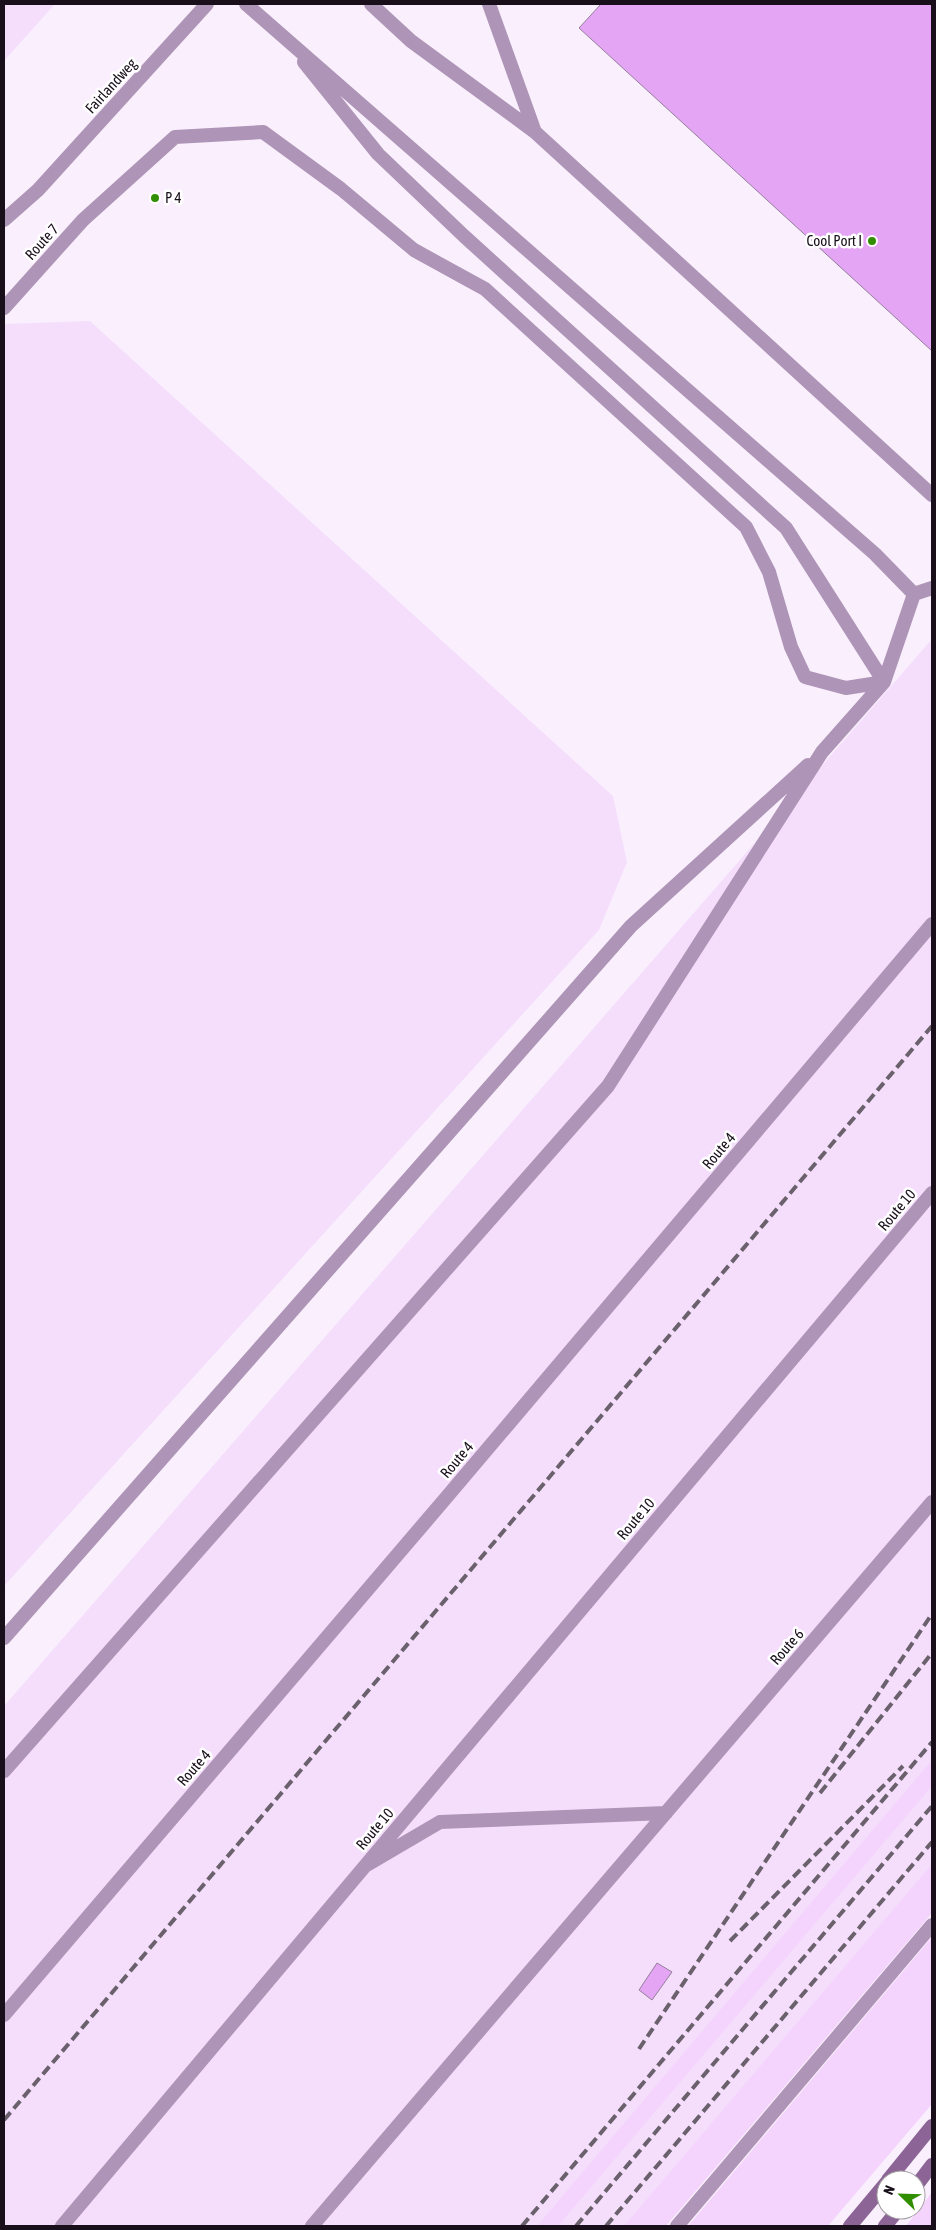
<svg xmlns="http://www.w3.org/2000/svg" width="936" height="2230" font-family="'Asap Condensed',sans-serif">
  <rect width="100%" height="100%" fill="#faf0fd"/>
  <path fill="#f5defc" d="M4,4H55L4,61Z
    M90,321L613,796L627,862L599,930L4,1586V324Z
    M932,639V1903L657,2226H4V1706Z"/>
  <path fill="#f4d4fc" d="M932,1760V1786L558,2226H537Z
    M932,1864V1913L666,2226H624Z
    M932,1937V2104L828,2226H688Z
    M932,2192V2226H906Z"/>
  <path fill="#e3a5f4" stroke="#947e9a" d="M601,4H932V351L579,28Z
    M657,1963L672,1972L652,2000L639,1990Z"/>
  <g fill="none" stroke-linecap="round" stroke-linejoin="round">
    <path stroke="#ae94b6" stroke-width="14" d="M246,4L875,554L914,594
      M371,4L411,41L535,132L932,495
      M489,4L535,132
      M304,62L378,154L464,236L786,528L884,682
      M4,220L38,190L207,4
      M4,308L83,220L175,137L263,132L341,189L414,250L485,289L746,527L769,572L791,647L805,677L846,688L884,682
      M914,594L932,588
      M4,1638L631,926L808,765
      M4,1771L608,1086L822,752L884,682L914,594
      M365,1866L932,1193
      M4,2015L445,1499L932,924
      M62,2226L365,1866L440,1822L666,1813
      M312,2226L932,1502
      M677,2226L932,1925"/>
    <path stroke="#8c6596" stroke-width="14" d="M888,2180L932,2126
      M916,2186L932,2165
      M850,2226L886,2183
      M885,2226L898,2210"/>
    <path stroke="#6a616c" stroke-width="4" stroke-dasharray="10 5" stroke-linecap="butt" d="M820,1793L932,1653
      M730,1941L903,1766
      M639,2049L932,1614
      M4,2120L932,1026
      M522,2226L932,1742
      M576,2226L932,1806
      M606,2226L932,1842"/>
  </g>
  <g fill="#308e00" stroke="#fff" stroke-width="2">
    <circle cx="155" cy="198" r="5"/>
    <circle cx="872" cy="241" r="5"/>
  </g>
  <g text-anchor="middle" stroke-width="5" stroke-linejoin="round" paint-order="stroke">
    <g font-size="15" fill="#180f1a" stroke="#fff">
      <text transform="translate(111 86) rotate(-48)" y="5">Fairlandweg</text>
      <text transform="translate(42 242) rotate(-48)" y="5">Route 7</text>
      <text transform="translate(719 1151) rotate(-50)" y="5">Route 4</text>
      <text transform="translate(897 1210) rotate(-50)" y="5">Route 10</text>
      <text transform="translate(457 1460) rotate(-50)" y="5">Route 4</text>
      <text transform="translate(636 1519) rotate(-50)" y="5">Route 10</text>
      <text transform="translate(787 1647) rotate(-49)" y="5">Route 6</text>
      <text transform="translate(194 1768) rotate(-49)" y="5">Route 4</text>
      <text transform="translate(375 1829) rotate(-50)" y="5">Route 10</text>
    </g>
    <g font-size="15" fill="#180f1a" stroke="#fff" text-anchor="start">
      <text x="165" y="203">P 4</text>
      <text x="862" y="246" text-anchor="end">Cool Port I</text>
    </g>
  </g>
  <rect width="936" height="2230" fill="none" stroke="#180f1a" stroke-width="10"/>
  <g transform="translate(901 2195) rotate(293)"><circle r="24" fill="#ffffff" stroke="#a39fa3"/>
  <path d="M0-4L9 19L0 12L-9 19Z" fill="#308e00"/>
  <text y="-8" font-size="14" font-weight="bold" text-anchor="middle" fill="#180f1a">N</text>
  </g>
</svg>
